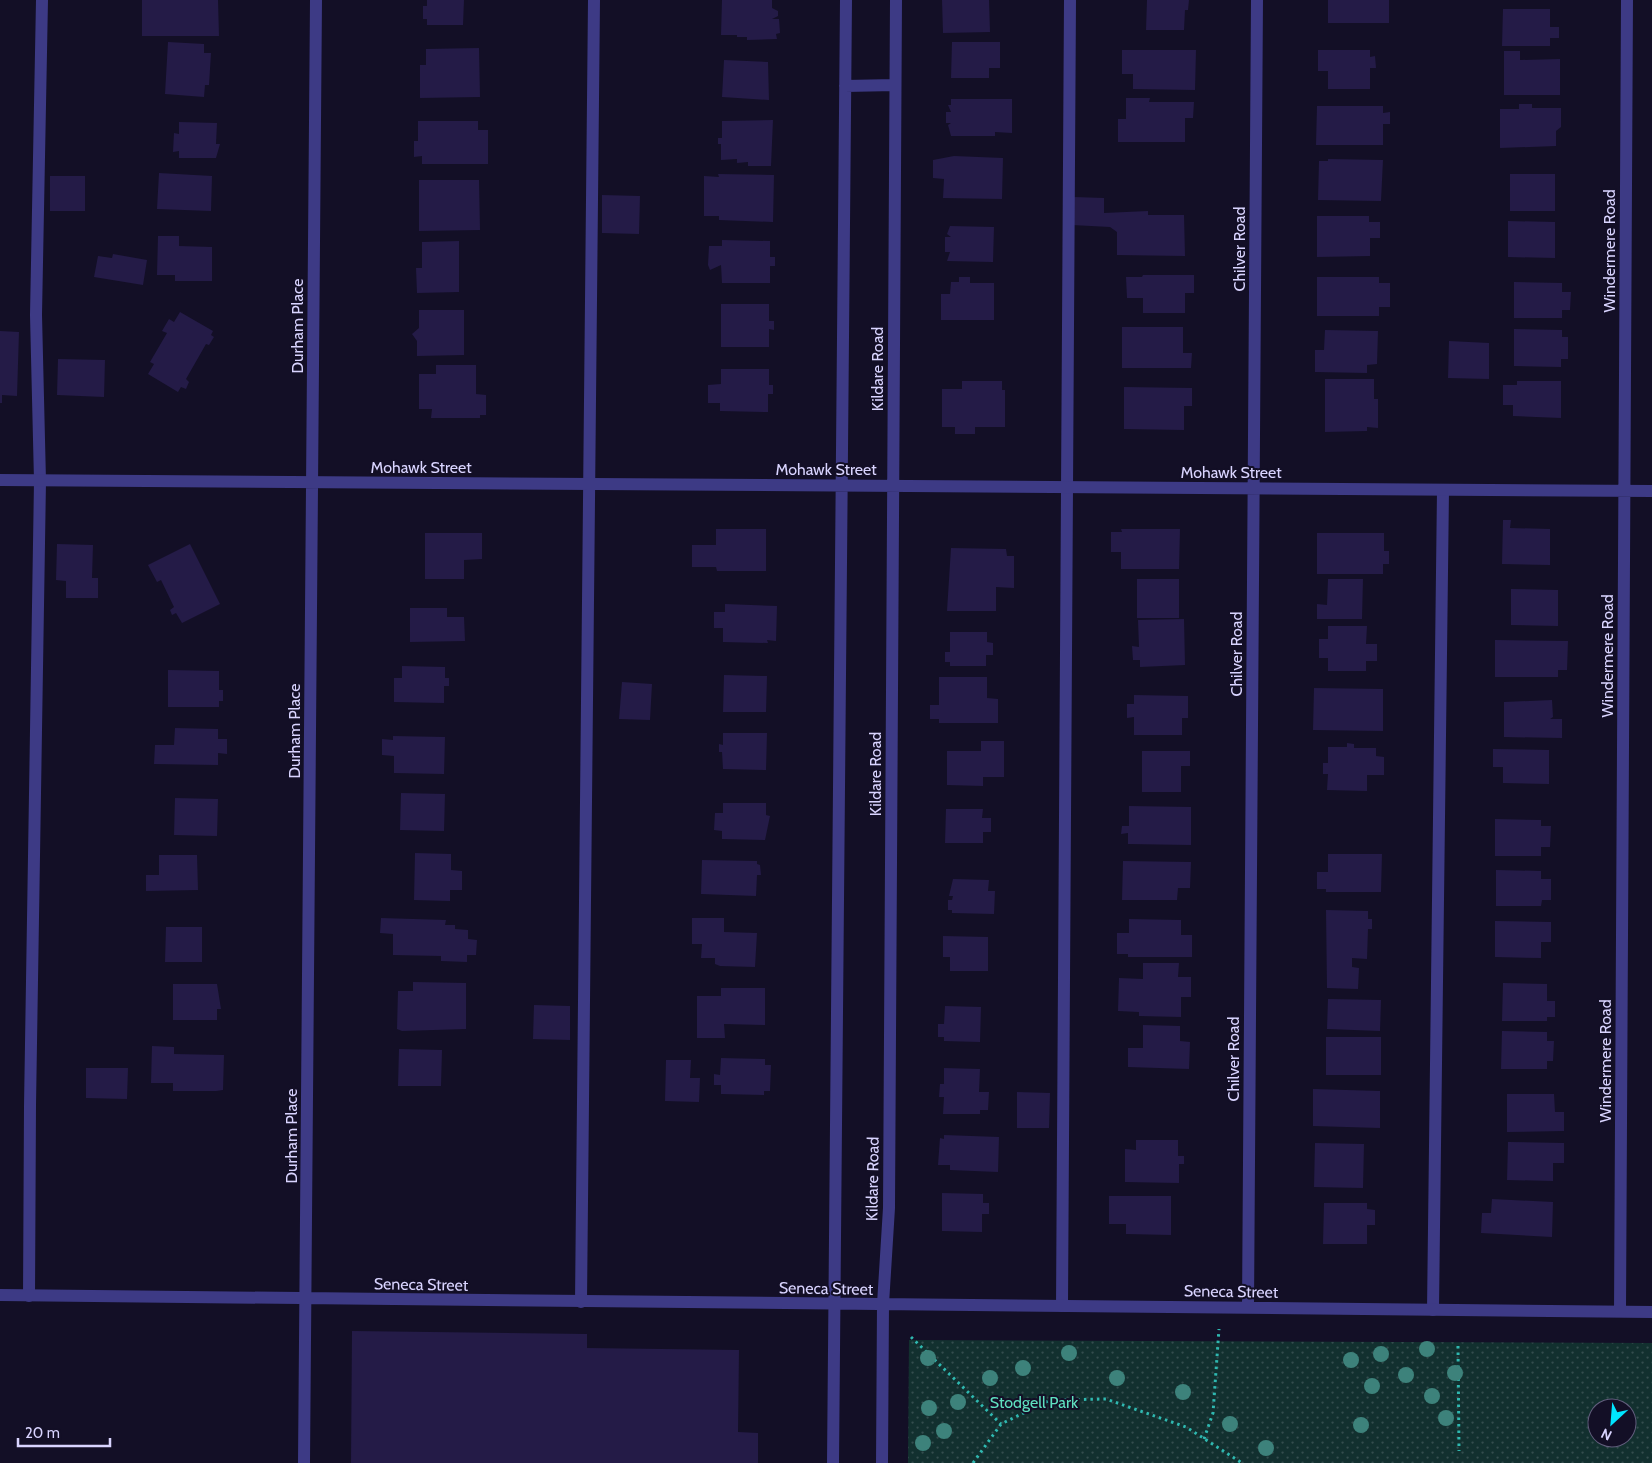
<svg xmlns="http://www.w3.org/2000/svg" width="1652" height="1463" font-family="Cabin,sans-serif">
  <defs>
    <pattern id="grass-dots" width="8" height="8" patternUnits="userSpaceOnUse" patternTransform="scale(1.25)"><rect width="8" height="8" fill="#12302f"/><path d="M2 2h.1M6 6h.1" fill="none" stroke="#344d4e" stroke-width="1.8" stroke-linecap="round"/></pattern>
  </defs>
  <rect width="100%" height="100%" fill="#130f26"/>
  <path fill="url(#grass-dots)" fill-rule="evenodd" d="M909,1340L1652,1343V1463H908ZM1597,1408H1627V1438H1597Z"/>
  <path fill="#241b47" d="M142,0H218L219,36H142Z
    M427,0H464L463,25H427V19H423V6H427Z
    M722,0H772V8L778,11V16L772,19H779L780,33L776,34L777,39L747,40V37H737V35H721Z
    M942,0H989L990,32L943,33Z
    M1147,0H1189L1188,10H1185L1184,30H1146Z
    M1328,0H1389V23H1328Z
    M1503,9H1550V27H1559V38H1550V46H1502Z
    M168,42L204,44V53H211L209,85H205L204,97L165,94Z
    M952,42H1000V68H989V78H951Z
    M479,48L480,97L420,98V65H426V49Z
    M1122,50H1196L1195,90L1133,89V74H1122Z
    M1318,50H1370V57L1375,56L1376,68H1370V89H1328V71H1318Z
    M1504,51H1520V60L1560,59V95H1504Z
    M724,60L768,62L769,100L722,97Z
    M1126,98H1150L1149,102H1194L1193,118H1185V142H1118V119H1126Z
    M951,99H1012V133L995,132V136H951L948,125L951,123H946V112H951L948,105H951Z
    M1519,104H1532V108H1561V127L1556,131V146L1500,148V109H1519Z
    M1317,106H1383V113L1390,112V124H1383V145H1316Z
    M773,120L771,166H748V162L737,163V159L721,160V144H718V138H722V121Z
    M418,121H478V130H488V164H422V156L414,157V141H418Z
    M179,122L217,123L216,144H220L216,158H179V151L173,152L174,133L179,134Z
    M954,156L1003,158L1002,199L943,198L944,179L933,178V160Z
    M1328,159L1383,160L1381,201L1318,200L1319,161H1328Z
    M159,173L212,176L211,211L157,209Z
    M718,174L774,175L773,222L719,220V216H704V176L719,177Z
    M1510,174H1555V211H1510Z
    M50,176H85V211H50Z
    M419,180H479L480,230L419,231Z
    M602,195L640,196L639,234L602,233Z
    M1074,197L1104,198V213L1148,211V215H1184L1185,256L1117,255V232L1110,227L1072,225Z
    M1317,216H1369V222H1380V238H1370V256L1317,257Z
    M1508,221L1555,222V258L1508,257Z
    M950,226L994,227L993,262L947,261L950,252H945V237H951L947,234Z
    M158,236H179V246L212,247V281H175V275H157Z
    M722,240L770,241V257H775V266H770V283H722L721,265L710,270L708,265L709,246H722Z
    M459,241V292L417,293L416,268H422V242Z
    M113,254L147,260L143,285L94,277L98,256L112,258Z
    M1143,275H1194V293H1185V313H1143V298H1127L1126,277H1142Z
    M959,277H970V283H994V320H941V294H950L951,282H959Z
    M1317,277H1379V283H1390V307H1379V316H1317Z
    M1514,282L1562,283V292H1571L1570,310H1562V318H1514Z
    M721,304H769V321H774V330L769,329V347H721Z
    M419,310H464V355L417,356V341L412,334L419,328Z
    M180,312L213,331L211,335L214,337L209,345L206,344L186,379L189,382L186,389L181,387L178,392L148,374L154,364L150,362L167,333L162,331L169,319L174,322Z
    M1122,327H1183V353H1192L1191,368H1122Z
    M1514,329L1562,330V337H1568V359H1561V367L1514,366Z
    M1325,330L1378,331L1377,364L1367,365V373L1315,372V350H1324Z
    M0,331L19,332L17,396L2,395V403H0Z
    M1449,341L1489,343V379L1448,378Z
    M58,359L105,360L104,397L57,395Z
    M436,365H476V394L486,395V415H480V418H431L432,409H419V374H436Z
    M721,369H769V385H773V394H768V412L720,411V403H708V385L721,384Z
    M1325,379H1374V399H1378V428L1367,427V431L1325,432Z
    M962,381H1002V390H1005V427H975V434H955V427H942V389H962Z
    M1517,381H1561V418L1513,416V405H1503V385H1517Z
    M1124,387L1192,388V406H1184V430L1124,429Z
    M1503,520H1511L1510,528L1550,529V565L1502,564Z
    M716,529H766V571H717L716,567H692V545H716Z
    M1121,529H1180L1179,569H1121V552H1111V532H1122Z
    M425,533H482V559L464,560V579H425Z
    M1317,533H1384V551H1389V564H1383V574H1317Z
    M57,544L93,545L92,578H98V598H66V581L56,580Z
    M190,544L220,604L182,623L176,613L172,615L170,610L174,607L161,580L157,582L148,565Z
    M951,548L1006,549L1007,556H1014V588L996,587V611H947Z
    M1137,579H1179V618H1137Z
    M1328,579H1363L1362,619H1317V604L1327,605Z
    M1511,589L1558,590V626L1511,625Z
    M725,604L777,606L776,641L767,640L768,643L723,642V628H714V612H725Z
    M410,608H447V617H464L465,641L410,642Z
    M1184,619L1185,665L1140,667V660H1133L1132,646L1139,647L1138,620Z
    M1328,626H1367L1366,644H1377V661H1366V671H1328V658H1319V639H1328Z
    M950,632H987V642L993,643V655H986V666H950V662H945V652H950Z
    M1495,640L1568,641L1567,670H1558V677H1495Z
    M402,666L445,667V678H449V686H444V703L394,702V678H402Z
    M168,670L219,671V690H223V701H219V707H168Z
    M724,675L767,676L766,712H723Z
    M939,677H987V698L998,699V723H939V719H930V705H939Z
    M622,682L652,684L650,720L619,719Z
    M1314,688L1383,689V731L1313,730Z
    M1134,695L1188,696V718H1182V735H1134V717L1127,718V704H1134Z
    M1552,700L1553,717L1550,719H1562V738L1504,737V702Z
    M175,728L218,729V739H227V754L218,753V765L154,764L155,745H174Z
    M723,733H767L766,770L723,769L722,752H719V744L723,745Z
    M393,736L445,737L444,774L394,773V756L382,755V739L393,740Z
    M981,741H1004V777H983V786L947,785V751H981Z
    M1347,743L1354,744V748H1376V756L1384,757V775H1367V791L1327,790L1328,774H1323V763H1328V747H1347Z
    M1493,749L1549,750V784L1503,783V767H1493Z
    M1142,751H1190V766H1181V792H1142Z
    M401,793L445,794L444,831L400,830Z
    M175,798L218,799L217,836L174,835Z
    M723,803H766V815L770,816L765,840L722,839V831L714,830L715,813H723Z
    M1129,806L1191,807V845L1128,844V833L1121,834L1122,826H1129Z
    M946,809H983L982,818H991V832H983V843H945Z
    M1495,819L1541,820V826H1551L1550,847H1541V856H1495Z
    M415,853L451,854V870L462,871V890H450V901L414,900Z
    M1328,854H1382L1381,892H1326V889H1317V872H1328Z
    M159,855H197L198,890L146,891V875H159Z
    M702,860L757,861V864L760,865L761,875H757L756,896L701,894Z
    M1123,861L1191,862L1190,888H1178L1177,900H1122Z
    M1496,870L1541,871V879H1551V900H1542L1541,906H1496Z
    M953,879L989,880L988,891H995L994,914L952,913V910H948V900H952L953,896H949Z
    M1326,910L1368,911V919H1372V929H1368L1367,959L1352,958V967L1359,968L1358,989L1327,988Z
    M381,918L446,920L445,925H455V929L468,930V939L477,940L476,955H467V962L441,961V956L393,955V934L380,933Z
    M692,918H724V932L757,933L755,967L720,966L715,964V958H701L702,944H692Z
    M1129,919L1181,920V935H1192V957H1128V954H1117V933H1129Z
    M1495,921L1551,922V942H1541V958L1495,957Z
    M166,927H202V962H165Z
    M943,936L988,937V971H950V957H943Z
    M1143,963H1179L1178,977H1191V997H1181V1017L1139,1016V1012L1118,1011L1119,978L1143,979Z
    M413,982L466,983V1029L402,1031L397,1029L398,991H413Z
    M1503,983L1547,984V1001H1555V1017H1547V1021H1502Z
    M173,984H217L221,1009H217V1020H173Z
    M721,988H765V1025L724,1024L725,1038H697V996H721Z
    M1328,999L1381,1000L1380,1031L1327,1029Z
    M534,1005L570,1006V1040L533,1039Z
    M945,1006L981,1007L980,1042L944,1041V1037H938V1024H944Z
    M1143,1025L1180,1026V1041L1190,1042L1189,1069L1128,1067V1048H1143Z
    M1502,1031L1547,1032V1041H1554L1553,1061H1547V1069H1501Z
    M1326,1037H1381V1075H1326Z
    M152,1046L174,1047V1054L224,1055L223,1090L216,1091H173V1083H151Z
    M399,1049L442,1050L441,1086H398Z
    M721,1058L765,1059V1065H771L770,1091H764V1095L721,1094V1085H714V1074L720,1075Z
    M666,1060H691L690,1078H700L699,1102L665,1101Z
    M86,1068H128L127,1099L86,1098Z
    M944,1068L980,1069L979,1092H989L988,1110H980V1114H943L944,1097H939L940,1084H944Z
    M1313,1089L1380,1091V1128L1313,1126Z
    M1017,1092L1050,1093L1049,1128H1017Z
    M1507,1094H1554L1555,1112H1564V1131L1507,1132Z
    M944,1135L999,1137L998,1172L950,1170V1165H938L940,1138L944,1139Z
    M1136,1140H1178V1156H1184V1164H1179V1183L1125,1182V1149L1136,1150Z
    M1508,1142L1564,1143V1163H1553V1181L1507,1180Z
    M1315,1143L1364,1144L1363,1188L1314,1187Z
    M942,1193L983,1194V1203H989V1214H982V1232L942,1231Z
    M1109,1196H1171V1235L1126,1234V1224H1109Z
    M1492,1199L1553,1202L1552,1237L1481,1233L1482,1213H1491Z
    M1324,1203H1367V1209L1375,1210V1225H1367V1244H1323Z
    M352,1331L587,1334V1348L739,1350L738,1432L758,1433V1463H351Z"/>
  <g fill="none" stroke-linecap="round" stroke-linejoin="round">
    <path stroke="#2fb8b0" stroke-width="3" stroke-dasharray="2.5 4" stroke-linecap="butt" d="M911,1337L1001,1424
      M1458,1346L1459,1451
      M1204,1439L1213,1413L1219,1329
      M973,1463L1001,1424L1050,1400L1106,1399L1186,1427L1242,1463"/>
    <path stroke="#3d3a85" stroke-width="12" d="M29,1296L30,1106L40,481L36,315L42,0
      M581,1302L594,0
      M1062,1306L1070,0
      M1433,1310L1443,490"/>
    <path stroke="#3d3a85" stroke-width="12" d="M845,86L895,85
      M0,480L1652,491
      M0,1295L1652,1312
      M1248,1307L1257,0
      M1620,1311L1627,0
      M304,1463L316,0
      M833,1463L846,0
      M882,1463L883,1304L889,1208L896,0"/>
  </g>
  <g fill="#3d827b">
    <circle cx="1427" cy="1349" r="8"/>
    <circle cx="1069" cy="1353" r="8"/>
    <circle cx="1381" cy="1354" r="8"/>
    <circle cx="928" cy="1358" r="8"/>
    <circle cx="1351" cy="1360" r="8"/>
    <circle cx="1023" cy="1368" r="8"/>
    <circle cx="1455" cy="1373" r="8"/>
    <circle cx="1406" cy="1375" r="8"/>
    <circle cx="990" cy="1378" r="8"/>
    <circle cx="1117" cy="1378" r="8"/>
    <circle cx="1372" cy="1386" r="8"/>
    <circle cx="1183" cy="1392" r="8"/>
    <circle cx="1432" cy="1396" r="8"/>
    <circle cx="958" cy="1402" r="8"/>
    <circle cx="929" cy="1408" r="8"/>
    <circle cx="1446" cy="1418" r="8"/>
    <circle cx="1230" cy="1424" r="8"/>
    <circle cx="1361" cy="1425" r="8"/>
    <circle cx="944" cy="1431" r="8"/>
    <circle cx="923" cy="1443" r="8"/>
    <circle cx="1266" cy="1448" r="8"/>
  </g>
  <g text-anchor="middle" stroke-width="4" stroke-linejoin="round" paint-order="stroke">
    <g font-size="16" fill="#d9d4ff" stroke="#130f26">
      <text transform="translate(1239 249) rotate(-90)" y="6">Chilver Road</text>
      <text transform="translate(1609 251) rotate(-90)" y="6">Windermere Road</text>
      <text transform="translate(297 326) rotate(-90)" y="6">Durham Place</text>
      <text transform="translate(877 369) rotate(-90)" y="6">Kildare Road</text>
      <text x="421" y="473">Mohawk Street</text>
      <text x="826" y="475">Mohawk Street</text>
      <text x="1231" y="478">Mohawk Street</text>
      <text transform="translate(1236 654) rotate(-90)" y="6">Chilver Road</text>
      <text transform="translate(1607 656) rotate(-90)" y="6">Windermere Road</text>
      <text transform="translate(294 731) rotate(-90)" y="6">Durham Place</text>
      <text transform="translate(875 774) rotate(-90)" y="6">Kildare Road</text>
      <text transform="translate(1233 1059) rotate(-90)" y="6">Chilver Road</text>
      <text transform="translate(1605 1061) rotate(-90)" y="6">Windermere Road</text>
      <text transform="translate(291 1136) rotate(-90)" y="6">Durham Place</text>
      <text transform="translate(872 1179) rotate(-89)" y="6">Kildare Road</text>
      <text transform="translate(421 1284) rotate(1)" y="6">Seneca Street</text>
      <text transform="translate(826 1288) rotate(1)" y="6">Seneca Street</text>
      <text transform="translate(1231 1291) rotate(1)" y="6">Seneca Street</text>
    </g>
    <g font-size="16" fill="#5fe0c0" stroke="#130f26">
      <text x="1034" y="1408">Stodgell Park</text>
    </g>
  </g>
  <g transform="translate(1612 1423) rotate(206)"><circle r="24" fill="#130f26" stroke="#625e7d"/>
  <path d="M0-4L9 19L0 12L-9 19Z" fill="#00e5ff"/>
  <text y="-8" font-size="14" font-weight="bold" text-anchor="middle" fill="#d9d4ff">N</text>
  </g>
  <path d="M18 1438v8h92v-8" fill="none" stroke="#d9d4ff" stroke-width="2.5"/>
  <text x="25" y="1438" font-size="15" fill="#d9d4ff" stroke="#130f26" stroke-width="4" paint-order="stroke">20 m</text>
</svg>
